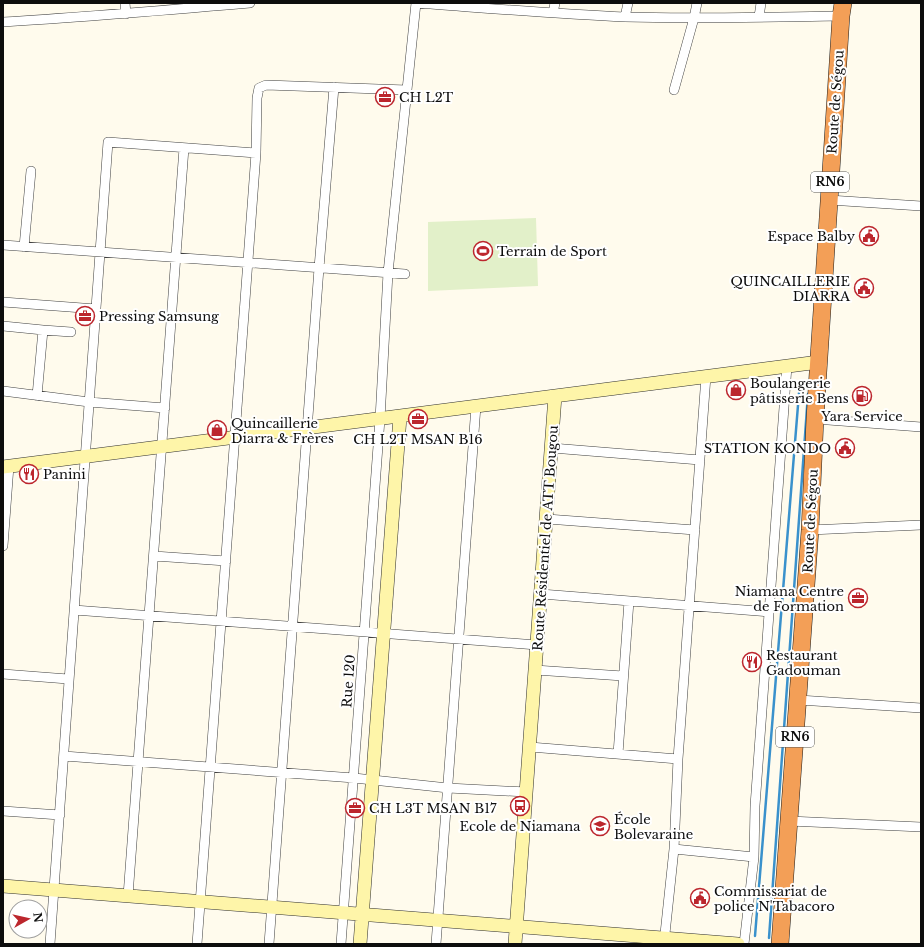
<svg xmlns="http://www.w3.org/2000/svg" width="924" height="947" font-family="'Libre Baskerville',serif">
  <rect width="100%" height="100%" fill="#fffbed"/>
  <path fill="#e2f0c9" d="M536,218L538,286L428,291V222Z"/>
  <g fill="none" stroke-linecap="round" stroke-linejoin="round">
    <path stroke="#3a91cc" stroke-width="2.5" d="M755,936L799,393
      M769,938L808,394"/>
    <g stroke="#404040" stroke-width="10">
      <path id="street" d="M125,3L126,14
        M416,3C485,8 555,14 625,17C697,19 769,17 841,16
        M553,13L555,3
        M625,17L628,3
        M759,17L761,3
        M3,22C86,17 168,10 250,3
        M674,90L694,18L697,3
        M829,200L921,206
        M3,245L405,274
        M24,247L31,171
        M3,302L96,309
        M3,326L43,330L37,396
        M43,330L71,332
        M3,391L89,402L165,408
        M815,419L921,427
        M552,448L700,460
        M547,519L695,530
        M810,530L921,525
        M3,546L9,466
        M154,556L226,561
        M541,594L769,612
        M74,610L537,645
        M535,670L623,676
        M3,674L68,679
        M799,700L921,708
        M530,747L678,759
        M618,754L629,601
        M64,756L354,778L448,788L526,792
        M3,811L60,815
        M789,821L921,827
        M674,849L754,857
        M128,896L184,148
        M664,943L674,849L678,759L706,376
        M50,944L108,142L256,153
        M197,944L256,153L257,98L259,88L266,85L407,90
        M269,944L319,268L334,87
        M341,944L380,419L388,273L416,3
        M436,944L476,406
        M744,944L754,857L755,806L787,366"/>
    </g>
    <g stroke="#2f2f2f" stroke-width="14">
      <path id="secondary" d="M3,467L819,362
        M3,886L738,944
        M360,944L400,417
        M515,944L555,396"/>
    </g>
    <g stroke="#1e1e1e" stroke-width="18">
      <path id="highway" d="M780,944L810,530L815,419L841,16L843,3"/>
    </g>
    <use href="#street" stroke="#fff" stroke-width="9"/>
    <use href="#secondary" stroke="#fef5a9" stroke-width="13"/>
    <use href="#highway" stroke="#f39f57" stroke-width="17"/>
  </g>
  <defs>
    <g id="office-ring" transform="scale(1)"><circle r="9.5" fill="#fff" stroke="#bc262d" stroke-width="1.5"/><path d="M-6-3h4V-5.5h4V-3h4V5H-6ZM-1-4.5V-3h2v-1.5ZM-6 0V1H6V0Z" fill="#bc262d"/></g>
    <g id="civic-ring" transform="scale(1)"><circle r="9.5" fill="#fff" stroke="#bc262d" stroke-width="1.5"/><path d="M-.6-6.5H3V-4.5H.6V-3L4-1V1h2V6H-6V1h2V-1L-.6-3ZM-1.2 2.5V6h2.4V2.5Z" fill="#bc262d"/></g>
    <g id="stadium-ring" transform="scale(1)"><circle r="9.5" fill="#fff" stroke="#bc262d" stroke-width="1.5"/><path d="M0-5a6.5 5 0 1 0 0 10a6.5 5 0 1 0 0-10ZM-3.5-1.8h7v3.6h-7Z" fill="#bc262d"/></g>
    <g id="shop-ring" transform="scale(1)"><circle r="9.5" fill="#fff" stroke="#bc262d" stroke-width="1.5"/><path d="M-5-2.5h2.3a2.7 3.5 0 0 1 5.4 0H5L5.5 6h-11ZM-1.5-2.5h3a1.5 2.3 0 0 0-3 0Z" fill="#bc262d"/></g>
    <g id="fuel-ring" transform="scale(1)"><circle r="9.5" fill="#fff" stroke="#bc262d" stroke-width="1.5"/><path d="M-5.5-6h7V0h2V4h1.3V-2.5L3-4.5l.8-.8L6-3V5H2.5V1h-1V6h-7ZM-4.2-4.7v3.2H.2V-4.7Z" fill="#bc262d"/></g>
    <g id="restaurant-ring" transform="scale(1)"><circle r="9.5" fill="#fff" stroke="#bc262d" stroke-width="1.5"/><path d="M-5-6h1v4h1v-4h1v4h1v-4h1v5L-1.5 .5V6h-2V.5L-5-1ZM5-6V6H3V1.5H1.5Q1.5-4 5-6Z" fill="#bc262d"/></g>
    <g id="bus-ring" transform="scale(1)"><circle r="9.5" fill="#fff" stroke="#bc262d" stroke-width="1.5"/><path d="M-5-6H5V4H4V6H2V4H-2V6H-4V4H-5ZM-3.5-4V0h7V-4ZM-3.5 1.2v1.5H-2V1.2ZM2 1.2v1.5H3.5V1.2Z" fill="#bc262d"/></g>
    <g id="school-ring" transform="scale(1)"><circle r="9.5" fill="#fff" stroke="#bc262d" stroke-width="1.5"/><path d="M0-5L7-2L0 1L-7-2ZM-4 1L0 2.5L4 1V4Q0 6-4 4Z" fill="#bc262d"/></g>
  </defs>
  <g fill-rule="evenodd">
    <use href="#office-ring" x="385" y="97"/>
    <use href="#civic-ring" x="869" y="236"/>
    <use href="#stadium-ring" x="483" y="251"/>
    <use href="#civic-ring" x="864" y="288"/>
    <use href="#office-ring" x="85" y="316"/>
    <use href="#shop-ring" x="736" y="390"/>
    <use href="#fuel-ring" x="862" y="396"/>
    <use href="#office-ring" x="418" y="419"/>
    <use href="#shop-ring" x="217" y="430"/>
    <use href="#civic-ring" x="845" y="448"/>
    <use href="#restaurant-ring" x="29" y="474"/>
    <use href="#office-ring" x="858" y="598"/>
    <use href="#restaurant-ring" x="752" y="662"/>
    <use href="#bus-ring" x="520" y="806"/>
    <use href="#office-ring" x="355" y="808"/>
    <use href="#school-ring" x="600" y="826"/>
    <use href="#civic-ring" x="700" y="898"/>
  </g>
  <g text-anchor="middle" stroke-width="4" stroke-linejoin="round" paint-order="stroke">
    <g fill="#fff" stroke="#565656" stroke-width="1">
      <rect x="811" y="172" width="38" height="20" rx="3"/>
      <rect x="776" y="727" width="38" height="20" rx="3"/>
    </g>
    <g font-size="12" font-weight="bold" fill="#0d0d0d">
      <text x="830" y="186">RN6</text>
      <text x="795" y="741">RN6</text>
    </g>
    <g font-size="13" fill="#0d0d0d" stroke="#fff" text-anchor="start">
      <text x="399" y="102">CH L2T</text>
      <text x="855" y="241" text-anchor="end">Espace Balby</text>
      <text x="497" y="256">Terrain de Sport</text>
      <text x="850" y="286" text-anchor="end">QUINCAILLERIE<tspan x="850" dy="15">DIARRA</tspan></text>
      <text x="99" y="321">Pressing Samsung</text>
      <text x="750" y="388">Boulangerie<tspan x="750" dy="15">pâtisserie Bens</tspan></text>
      <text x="862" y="421" text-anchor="middle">Yara Service</text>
      <text x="231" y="428">Quincaillerie<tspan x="231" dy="15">Diarra &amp; Frères</tspan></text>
      <text x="418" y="444" text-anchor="middle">CH L2T MSAN B16</text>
      <text x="831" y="453" text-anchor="end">STATION KONDO</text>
      <text x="43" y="479">Panini</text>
      <text x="844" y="596" text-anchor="end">Niamana Centre<tspan x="844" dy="15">de Formation</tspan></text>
      <text x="766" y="660">Restaurant<tspan x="766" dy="15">Gadouman</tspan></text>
      <text x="369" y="813">CH L3T MSAN B17</text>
      <text x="614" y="824">École<tspan x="614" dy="15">Bolevaraine</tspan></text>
      <text x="520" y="831" text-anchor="middle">Ecole de Niamana</text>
      <text x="714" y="896">Commissariat de<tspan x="714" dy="15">police N'Tabacoro</tspan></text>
    </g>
    <g font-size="13" fill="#0d0d0d" stroke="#fff">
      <text transform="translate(835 102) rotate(-86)" y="5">Route de Ségou</text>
      <text transform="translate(810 521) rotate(-87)" y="5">Route de Ségou</text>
      <text transform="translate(545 538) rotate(-86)" y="5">Route Résidentiel de ATT Bougou</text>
      <text transform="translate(348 681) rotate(-86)" y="5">Rue 120</text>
    </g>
  </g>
  <rect width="924" height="947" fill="none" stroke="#0d0d0d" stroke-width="8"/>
  <g transform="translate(28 919) rotate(82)"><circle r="19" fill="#ffffff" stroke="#9e9e9e"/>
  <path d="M0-3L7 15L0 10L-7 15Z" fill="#bc262d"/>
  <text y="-6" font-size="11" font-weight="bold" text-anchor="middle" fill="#0d0d0d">N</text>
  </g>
</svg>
